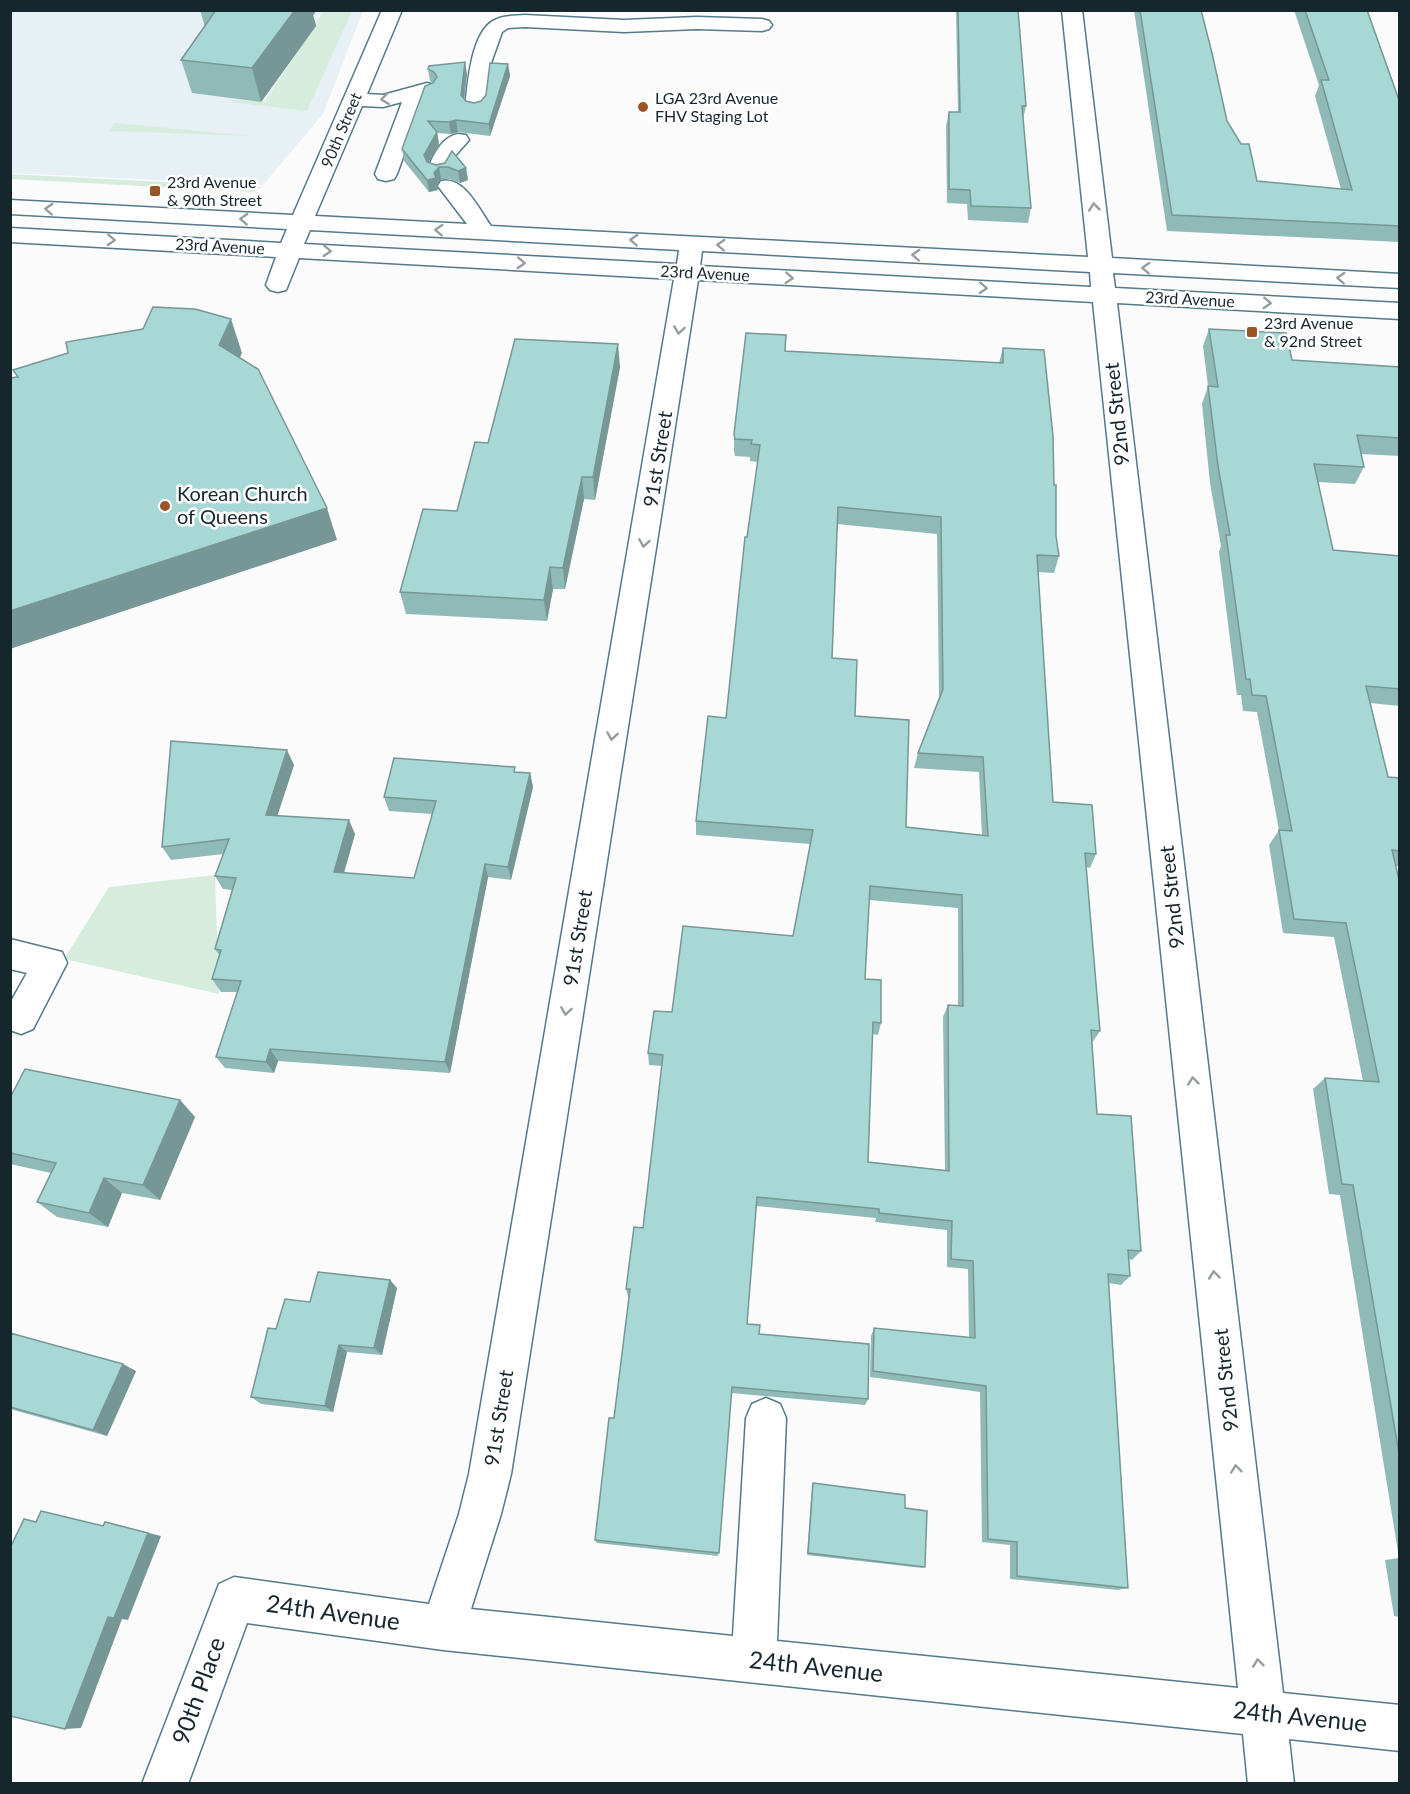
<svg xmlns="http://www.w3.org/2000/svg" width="1410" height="1794" font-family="Lato,sans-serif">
  <rect width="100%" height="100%" fill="#fbfbfb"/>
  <path fill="#e7f0f5" d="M11,11H363L323,114L263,185L11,173Z"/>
  <path fill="#d6edde" d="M324,11H352L307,111L230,102L234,100L265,102Z
    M115,123L253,136L109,131Z
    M10,174H11L262,187L252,192L11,179Z
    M215,875L219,994L64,959L109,887Z"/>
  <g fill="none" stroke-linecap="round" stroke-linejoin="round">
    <g stroke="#537a8a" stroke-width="3">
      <path id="minor" d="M382,10H402L367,94L383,95L427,83L434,85L437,89L434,93L425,96L397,174L394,179L386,181L378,179L375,174L402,102L383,107L362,106L315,216L467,224L438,186L441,181C464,176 479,209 491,226L1088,257L1062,10H1082L1112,258L1400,274V288L1113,273L1115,288L1400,303V319L1117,303L1283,1693L1400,1705V1751L1289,1739L1294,1784H1248L1243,1734L443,1650L247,1623L188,1784H142L219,1584L234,1577L429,1604L459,1514L469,1474L674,279L299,258L286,290L278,292L270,290L266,285L276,257L10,242V228L281,243L287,229L10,214V200L293,215ZM310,230L679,250L677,264L304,244ZM702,251L1090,272L1091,287L700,266ZM698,280L1093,302L1238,1688L777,1641L786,1418L780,1404L766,1398L752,1404L746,1418L733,1636L471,1609L501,1514L511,1474Z
        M525,15L624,20L697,17L762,19L769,21L772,25L769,29L762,31L697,29L624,32L525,27L508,28L502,32L491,63L485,107L482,111L475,113L468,111L465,107C468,83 471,28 497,19C506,15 516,16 525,15Z
        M458,134L466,135L469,140L454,157L447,173L439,175L431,173L428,168C434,154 442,137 458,134Z
        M10,939L62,952L67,963L33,1029L21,1034L10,1030V1003L27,973L10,969Z"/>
    </g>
    <use href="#minor" fill="#fff" fill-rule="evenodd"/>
  </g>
  <path fill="#90bab7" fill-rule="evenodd" d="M200,10H314L315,13L313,15L316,26L261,102L192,93L181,60L205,27Z
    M956,10H1018L1026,106L1023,119L1031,208L1028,223L968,220L967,204L947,203L946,126L949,112H958Z
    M1134,10H1201L1227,121L1257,181L1341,189L1315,96L1319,85L1294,10H1367L1400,103V242L1167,231Z
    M508,64L510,76L490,136L458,132L451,134L437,133L439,144L428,163L436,165L466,168L468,180L460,183L450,179H441L437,184L438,190L429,192L404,161L402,149L433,83L430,81L428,69L467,74L464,99L466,101L474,103L481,101Z
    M1209,329L1292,360L1400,367V456L1361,454L1364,467L1355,484L1318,482L1333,550L1400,556V706L1370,703L1388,777L1400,778V866H1396L1400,884V1617L1394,1616L1385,1560L1399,1558L1340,1195L1329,1194L1313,1089L1325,1078L1363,1081L1334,937L1283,933L1269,845L1279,830L1257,712L1243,711L1241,695H1237L1219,552L1221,546L1210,483L1202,404L1208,386L1203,346Z
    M786,335L785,351L999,363L1003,348L1056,536L1059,556L1054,573L1038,572L1053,802L1096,854L1090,868L1086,867L1100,1031L1092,1043L1097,1114L1141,1251L1132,1260L1129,1259L1130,1276L1121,1285L1109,1283L1128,1588L1118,1590L1010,1579V1545L982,1542L980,1392L870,1377L871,1336L874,1328L969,1337L968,1269L947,1267V1230L875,1222L876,1218L756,1206L747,1324L759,1334L868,1399L865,1405L731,1393L718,1556L597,1543L595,1540L614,1418L629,1297H628L626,1289L643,1228L662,1066L649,1065L648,1053L672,1012L793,936L810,844L696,835V821L726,718L747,537L758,462L750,461V457L735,456L734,451V434ZM837,524L937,534L939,699L918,753L914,768L979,772L982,835L906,827L855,716L832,658ZM869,900L958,908V1006L948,1005L943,1017L945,1170L868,1162L872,1034L878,1035L881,1023L865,979Z
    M620,367L595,500L584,499L565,589H553L547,621L406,614L400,592L457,511L488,443Z
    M294,765L277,815L355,834L344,873L414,878L432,814L389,811L384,797L516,772L530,773L533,787L511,880L488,877L450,1073L278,1061L274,1073L225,1068L216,1057L237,992H221L212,979L219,955L215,949L232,890L223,889L215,876L223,854L171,860L162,847Z
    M10,1098L180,1100L195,1117L160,1200L122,1193L108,1227L57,1217L37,1202L51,1173L10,1164Z
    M397,1288L382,1355L347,1352L333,1412L261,1404L251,1397L310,1302Z
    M10,1333L136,1371L107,1436L10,1409Z
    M813,1483L905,1508L925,1567L922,1568L807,1555L812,1485Z"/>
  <path fill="#769795" d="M295,10H314L315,13L313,15L316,26L261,102L252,68Z
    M465,62L467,74L463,107L461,95Z
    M508,64L510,76L490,136L489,124Z
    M456,120L458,132L451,134L449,122Z
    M437,132L439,144L426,167L424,155Z
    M439,167L441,179L437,184L438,190L429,192L427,180Z
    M466,168L468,180L460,183L458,171Z
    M231,319L242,353L231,378L219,345Z
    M618,344L620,367L595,500L593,477Z
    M582,477L584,499L565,589L563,568Z
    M327,508L337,540L10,649V611Z
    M550,567L553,589L547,621L544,600Z
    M287,750L294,765L273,829L266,815Z
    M530,773L533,787L511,880L508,867Z
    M349,820L355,834L340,886L334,872Z
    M485,864L488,877L450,1073L445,1062Z
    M270,1049L278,1061L274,1073L266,1062Z
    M180,1100L195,1117L160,1200L143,1185Z
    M104,1178L122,1193L108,1227L89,1213Z
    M390,1280L397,1288L382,1355L374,1348Z
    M339,1345L347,1352L333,1412L325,1406Z
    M123,1364L136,1371L107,1436L93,1430Z
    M105,1522L161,1536L128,1620L122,1619L81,1728L65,1729L108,1617Z"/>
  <path fill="#a8d8d5" stroke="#769795" stroke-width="1.5" fill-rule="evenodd" d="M216,10H295L252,68L181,60Z
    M958,10H1018L1026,106H1022L1031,208L971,206L970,190L949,189V112H960Z
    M1140,10H1201L1212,53L1227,121L1241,144H1249L1257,181L1352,190L1321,80H1329L1305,10H1367L1400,103V226L1172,215Z
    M465,62L461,95L466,101L474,103L481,101L486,95L490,63L508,64L489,124L456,120L449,122L428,121L437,132L424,155L427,162L436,165L445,163L452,151L466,168L458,171L448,167H439L434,173L436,178L427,180L402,149L425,86L433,83L437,77L434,72L428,69L429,66Z
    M153,307L195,309L231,319L219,345L258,369L327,508L10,611V378L18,377L13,370L68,353L66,342L143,329Z
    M1209,329L1286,333L1292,360L1400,367V438L1357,435L1364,467L1314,464L1333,550L1400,556V689L1366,686L1388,777L1400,778V851L1392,850L1400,884V1459L1353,1185L1342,1184L1325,1078L1379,1082L1346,923L1294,919L1279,830L1292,831L1266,696L1252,695L1250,679H1246L1226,535H1230L1218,466L1208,386L1218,387Z
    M746,333L786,335L785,351L1003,363V348L1044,350L1053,436L1054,485H1056V536L1059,556L1037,555L1053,802L1092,805L1096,854L1085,853L1100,1031L1091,1030L1097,1114L1131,1116L1141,1251L1128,1250L1130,1276L1108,1274L1128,1588L1017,1576V1542L988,1539L986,1386L873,1371L874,1328L975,1338L973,1261L951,1259L952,1221L879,1213V1209L757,1197L747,1324L760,1325L759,1334L869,1344L868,1399L732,1387L719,1553L595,1540L609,1418H614L630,1289H626L634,1227L643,1228L663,1055L648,1053L654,1011L672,1012L683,926L793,936L813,830L696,821L708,716L726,718L745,537H747L760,445L751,444L752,440L735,439L734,434ZM838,507L941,517L943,689L918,753L983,757L988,836L906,827L909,720L855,716L857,660L832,658ZM870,886L962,895L963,1006L948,1005L949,1171L868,1162L873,1022L881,1023V980L865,979Z
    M515,339L618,344L593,477H582L563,568L550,567L544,600L400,592L423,509L457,511L475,442L488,443Z
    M171,741L287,750L266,815L349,820L334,872L414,878L436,801L384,797L394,758L515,767L514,772L530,773L508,867L485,864L445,1062L270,1049L266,1062L216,1057L241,981L212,979L221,950L215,949L236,878L215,876L229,839L162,847Z
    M25,1069L180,1100L143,1185L104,1178L89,1213L37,1202L56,1163L10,1153V1098Z
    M318,1272L390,1280L374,1348L339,1345L325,1406L251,1397L268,1328L276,1329L285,1299L310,1302Z
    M10,1333L123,1364L93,1430L10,1407Z
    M813,1483L905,1495V1508L927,1511L925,1567L808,1553Z
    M41,1511L103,1526L105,1522L148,1533L114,1618L108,1617L65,1729L10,1716V1548L24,1519L36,1522Z"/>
  <defs><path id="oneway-chevron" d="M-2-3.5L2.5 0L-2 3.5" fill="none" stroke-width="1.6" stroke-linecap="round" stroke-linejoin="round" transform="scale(1.5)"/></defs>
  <g stroke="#969da0">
    <use href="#oneway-chevron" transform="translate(385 99) rotate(173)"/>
    <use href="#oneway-chevron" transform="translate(1094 207) rotate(-96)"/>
    <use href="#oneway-chevron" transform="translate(49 209) rotate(-177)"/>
    <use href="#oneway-chevron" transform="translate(244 219) rotate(-177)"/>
    <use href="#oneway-chevron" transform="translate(439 230) rotate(-177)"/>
    <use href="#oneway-chevron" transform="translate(111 240) rotate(3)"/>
    <use href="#oneway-chevron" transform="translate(634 240) rotate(-177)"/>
    <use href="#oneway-chevron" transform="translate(721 245) rotate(-177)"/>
    <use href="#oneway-chevron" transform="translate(327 251) rotate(3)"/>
    <use href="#oneway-chevron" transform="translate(916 255) rotate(-177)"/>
    <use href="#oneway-chevron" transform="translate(521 263) rotate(3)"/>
    <use href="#oneway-chevron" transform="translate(1146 268) rotate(-177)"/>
    <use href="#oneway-chevron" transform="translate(789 278) rotate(3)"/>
    <use href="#oneway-chevron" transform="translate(1341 278) rotate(-177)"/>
    <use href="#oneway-chevron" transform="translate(983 288) rotate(3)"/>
    <use href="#oneway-chevron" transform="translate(1267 303) rotate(3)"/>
    <use href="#oneway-chevron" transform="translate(679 330) rotate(99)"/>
    <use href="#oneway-chevron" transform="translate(644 543) rotate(99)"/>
    <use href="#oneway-chevron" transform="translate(612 736) rotate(99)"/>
    <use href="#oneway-chevron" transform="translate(566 1011) rotate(99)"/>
    <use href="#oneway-chevron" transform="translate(1193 1081) rotate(-96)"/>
    <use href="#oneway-chevron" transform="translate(1214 1275) rotate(-96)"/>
    <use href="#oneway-chevron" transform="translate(1236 1469) rotate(-96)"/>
    <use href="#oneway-chevron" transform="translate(1258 1663) rotate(-96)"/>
  </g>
  <g fill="#995527" stroke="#fff" stroke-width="2">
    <circle cx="643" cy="107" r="6"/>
    <rect x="149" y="185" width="12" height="12" rx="3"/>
    <rect x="1246" y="326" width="12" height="12" rx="3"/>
    <circle cx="165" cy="506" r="6"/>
  </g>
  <g text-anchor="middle" stroke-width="5" stroke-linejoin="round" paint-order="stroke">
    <g font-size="16" fill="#16262d" stroke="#fff" text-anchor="start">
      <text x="655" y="104">LGA 23rd Avenue<tspan x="655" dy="18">FHV Staging Lot</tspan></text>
      <text x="167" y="188">23rd Avenue<tspan x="167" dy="18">&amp; 90th Street</tspan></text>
      <text x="1264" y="329">23rd Avenue<tspan x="1264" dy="18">&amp; 92nd Street</tspan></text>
    </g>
    <g font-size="16" fill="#16262d" stroke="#fff">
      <text transform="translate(341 130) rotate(-67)" y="6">90th Street</text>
      <text transform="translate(220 246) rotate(3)" y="6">23rd Avenue</text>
      <text transform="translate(705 273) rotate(3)" y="6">23rd Avenue</text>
      <text transform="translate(1190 299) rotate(3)" y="6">23rd Avenue</text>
    </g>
    <g font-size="20" fill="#16262d" stroke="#fff">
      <text transform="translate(1117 414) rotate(-96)" y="7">92nd Street</text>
      <text transform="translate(658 459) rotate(-81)" y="7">91st Street</text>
      <text transform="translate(1172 897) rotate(-96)" y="7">92nd Street</text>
      <text transform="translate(578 938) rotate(-81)" y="7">91st Street</text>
      <text transform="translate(1226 1380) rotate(-96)" y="7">92nd Street</text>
      <text transform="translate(499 1418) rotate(-81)" y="7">91st Street</text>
    </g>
    <g font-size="20" fill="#16262d" stroke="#fff" text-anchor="start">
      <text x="177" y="501">Korean Church<tspan x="177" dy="23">of Queens</tspan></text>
    </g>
    <g font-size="24" fill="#16262d" stroke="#fff">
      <text transform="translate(333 1613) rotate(8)" y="8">24th Avenue</text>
      <text transform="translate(816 1667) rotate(6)" y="8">24th Avenue</text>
      <text transform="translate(199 1691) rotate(-70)" y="8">90th Place</text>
      <text transform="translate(1300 1717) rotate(6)" y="8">24th Avenue</text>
    </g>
  </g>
  <rect width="1410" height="1794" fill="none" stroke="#16262d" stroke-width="24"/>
</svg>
